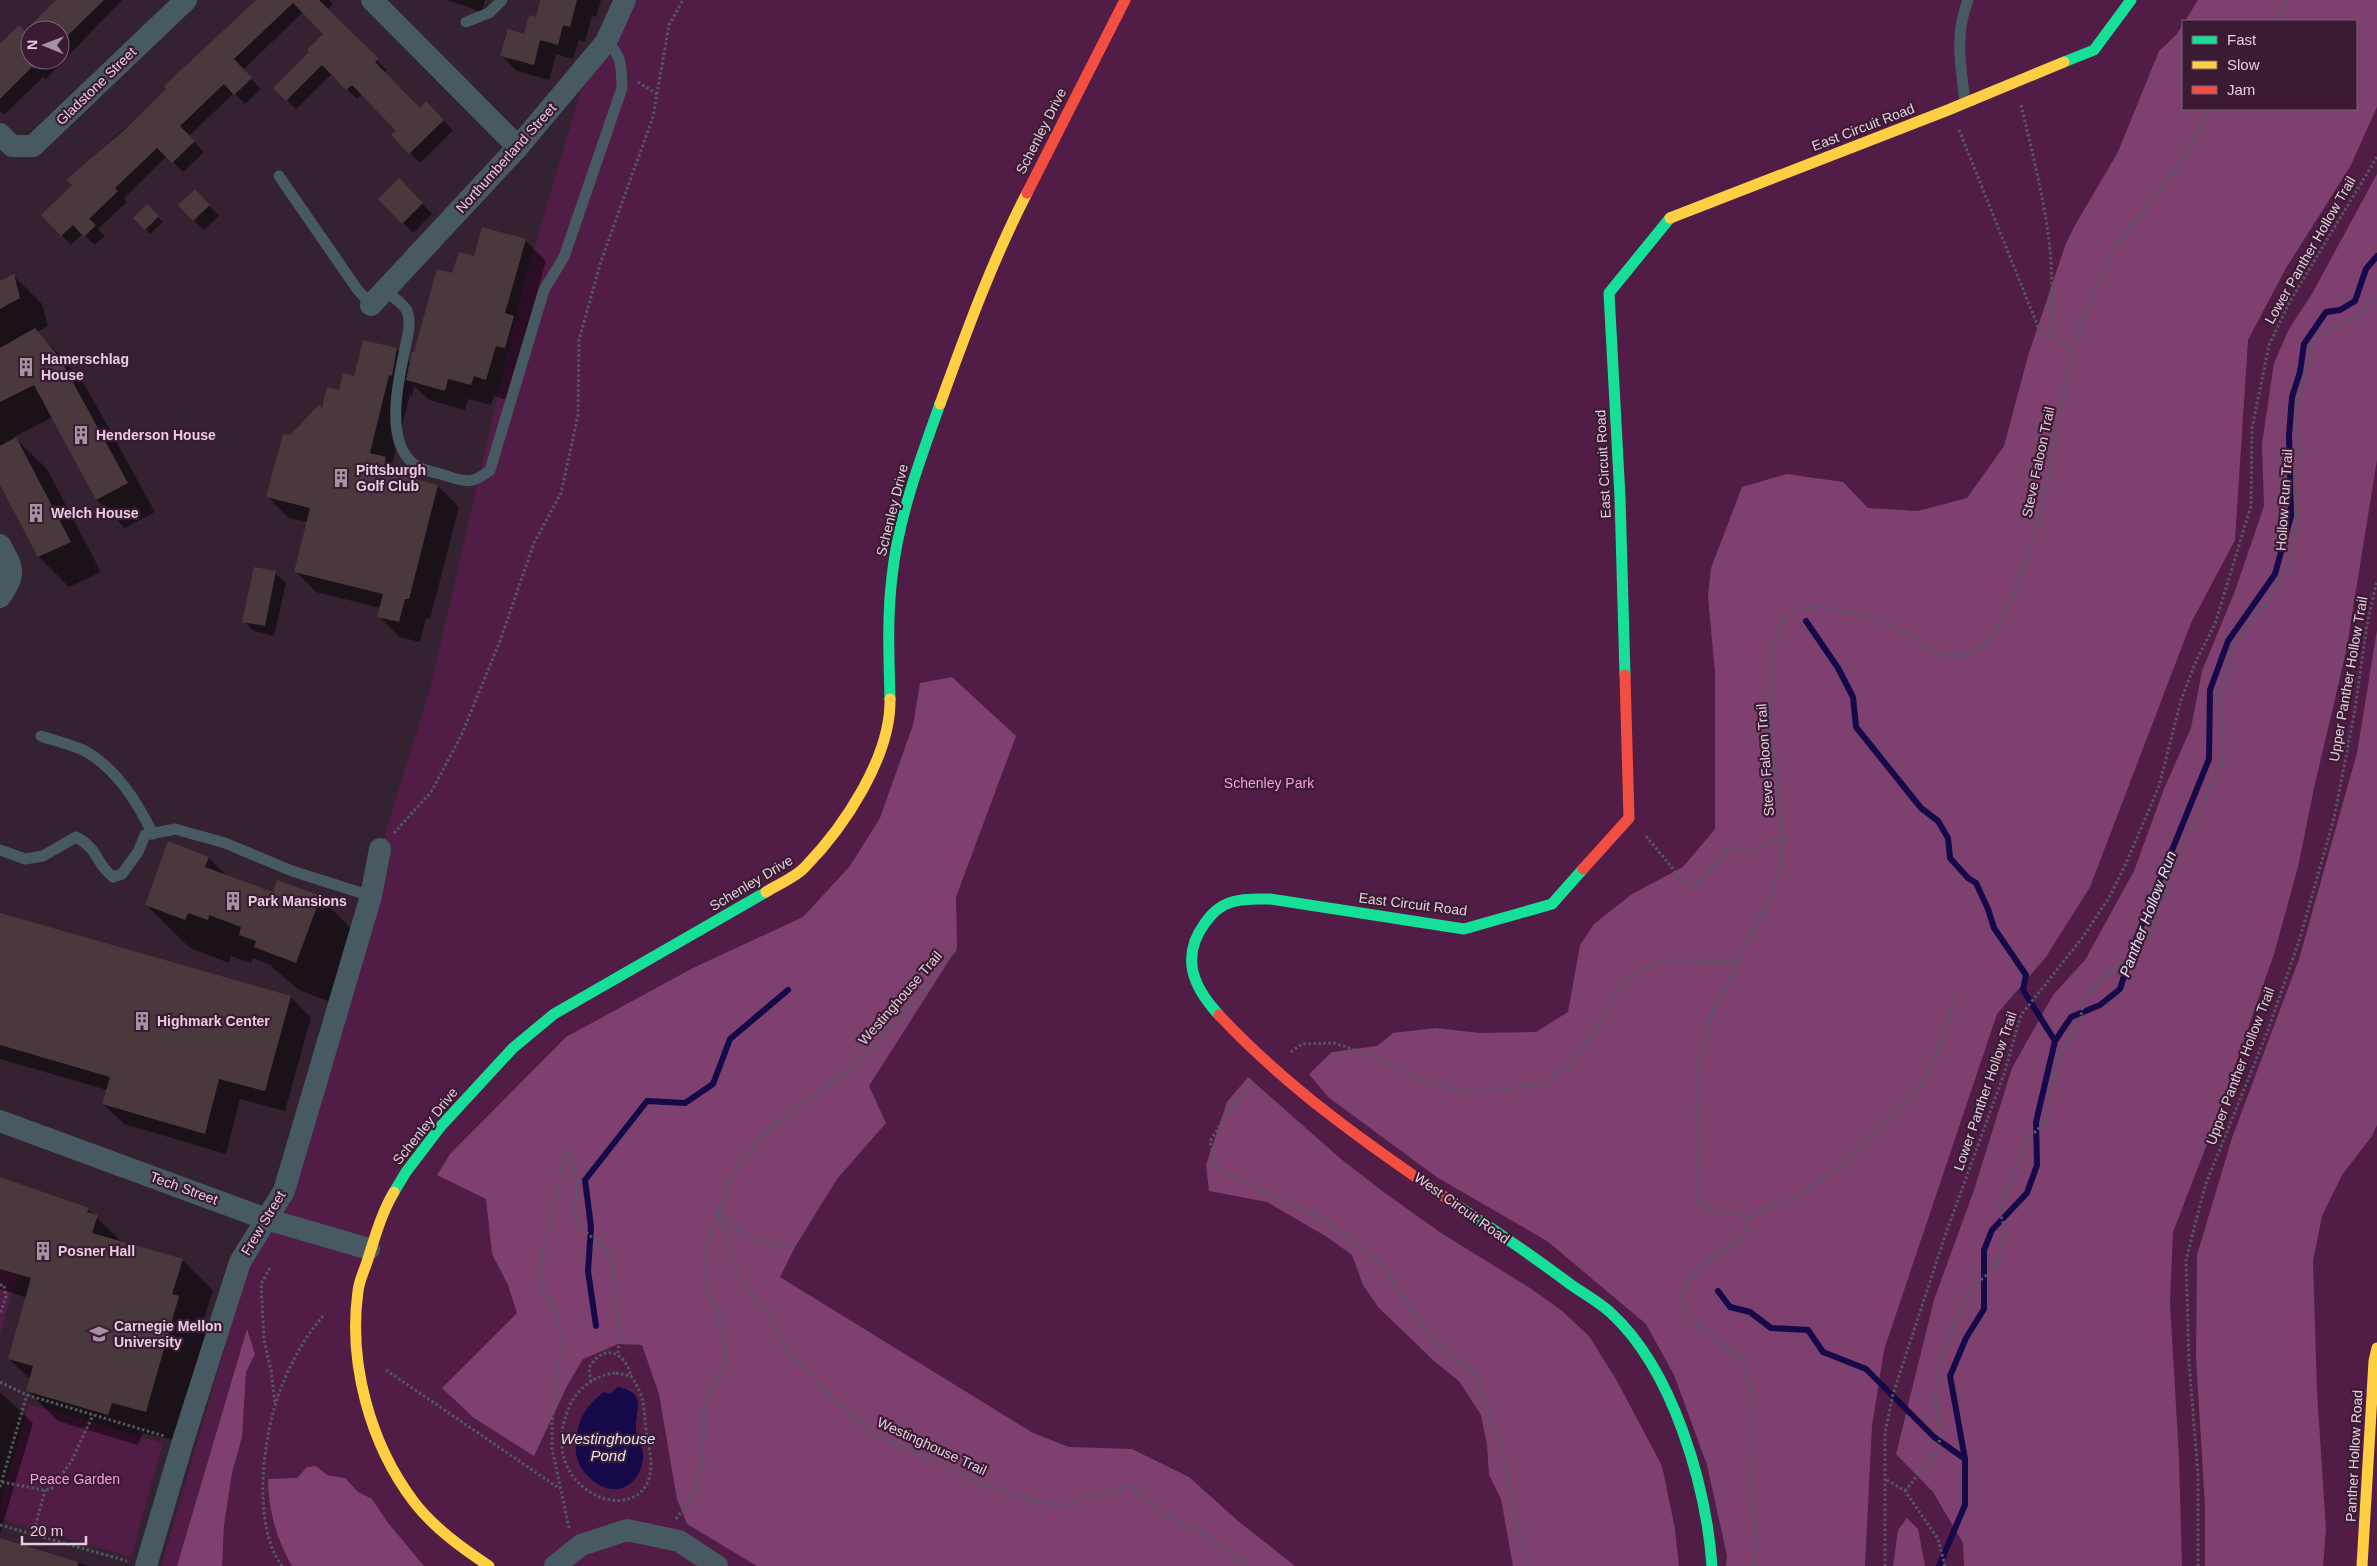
<svg xmlns="http://www.w3.org/2000/svg" width="2377" height="1566" font-family="Arial,sans-serif">
  <rect width="100%" height="100%" fill="#342230"/>
  <path fill="#511c45" fill-rule="evenodd" d="M617,0H2377V1566H161L247,1271L266,1219L431,685L522,290L594,45ZM2183,21H2356V109H2183Z
    M0,1269L18,1274L0,1335Z
    M29,1404L163,1443L131,1557L0,1519V1505Z"/>
  <path fill="#7e406f" d="M2198,0H2377V107L2350,167L2286,268L2248,340L2235,540L2191,623L2090,887L2046,957L1997,1014L1884,1350L1872,1426L1865,1566H1726L1727,1556L1707,1465L1674,1375L1646,1324L1547,1241L1438,1178L1328,1097L1309,1074L1332,1052L1377,1046L1393,1033L1436,1028L1479,1033L1536,1032L1568,1012L1580,945L1594,924L1632,894L1683,867L1715,829V673L1708,596L1711,568L1742,487L1787,474L1843,482L1868,508L1918,511L1967,498L2004,446L2028,356L2065,246L2074,227L2118,152L2159,51L2177,34L2183,24V109H2356V21H2185Z
    M2377,174V460L2346,652L2314,788L2298,867L2274,954L2214,1126L2173,1232L2170,1302L2179,1459L2182,1566H1964L1963,1543L1933,1492L1896,1454L1934,1300L1974,1190L2012,1068L2053,995L2085,960L2134,871L2164,789L2191,728L2202,671L2235,591L2264,506L2262,444L2274,363L2289,329L2313,292Z
    M2377,630V1125L2372,1136L2342,1175L2322,1216L2313,1261L2317,1392L2326,1529L2323,1566H2205V1506L2196,1359L2197,1255L2232,1138L2299,959L2357,753Z
    M952,677L1016,736L956,897L957,948L869,1086L886,1123L837,1179L795,1247L780,1277L1033,1433L1069,1447L1132,1449L1189,1477L1238,1521L1295,1566H757L687,1524L677,1499L659,1394L642,1345L618,1344L583,1359L567,1386L534,1456L474,1418L442,1388L517,1313L508,1285L492,1254L486,1199L437,1175L450,1154L566,1037L693,968L803,917L850,866L880,818L913,725L920,683Z
    M1248,1077L1341,1159L1385,1193L1441,1233L1530,1288L1561,1310L1589,1336L1617,1381L1662,1466L1675,1529L1679,1566H1513L1501,1499L1489,1475L1487,1445L1481,1415L1459,1381L1434,1361L1378,1307L1363,1285L1352,1255L1327,1237L1267,1202L1209,1191L1206,1165L1227,1102Z
    M247,1329L255,1354L246,1372L242,1437L232,1473L224,1525L222,1566H177Z
    M316,1466L327,1475L345,1478L358,1492L372,1499L388,1523L424,1566H292C277,1540 268,1510 268,1479L297,1478L307,1467Z
    M1907,1518L1918,1529L1925,1566H1893L1898,1530Z"/>
  <path fill="#150949" d="M618,1387C648,1393 635,1409 636,1429C636,1438 644,1448 643,1458C640,1487 614,1499 592,1480C581,1471 574,1458 576,1443C578,1420 585,1406 604,1392L610,1394Z"/>
  <path fill="#0007" fill-rule="evenodd" d="M58,0H122L46,79L43,77L4,115L0,111V46L25,32ZM30,30H60V60H30Z
    M258,0H329L333,4L327,10L387,70L384,73L420,110L426,103L453,130L420,163L393,135L398,131L362,94L357,99L332,74L296,109L275,88L311,52L325,34L303,12L243,70L261,89L245,104L234,93L189,136L204,152L183,172L167,156L124,198L127,202L98,229L105,236L95,245L83,234L71,245L42,215L73,185L68,180L168,89Z
    M447,0H485L482,12Z
    M542,0H601L596,17L592,16L585,42L579,40L573,59L556,54L549,80L517,71L502,56L524,35L536,18Z
    M399,179L432,214L413,233L380,199Z
    M195,191L219,216L204,230L194,220Z
    M147,206L163,222L150,234L135,218Z
    M525,240L546,261L507,400L494,396L491,405L468,399L465,410L429,400L414,386L412,396L410,395L392,464L406,478L438,486L459,507L430,619L426,618L420,642L399,637L379,616L381,608L316,592L295,571L307,522L289,518L268,497L291,437L322,410L354,377L364,341L397,349L411,364L453,275L475,258Z
    M14,276L42,304L48,326L37,332L63,358L86,387L155,512L125,528L97,500L53,417L14,437L47,469L101,572L69,587L39,557L0,483V283Z
    M275,573L286,583L274,636L254,631L244,621Z
    M209,858L228,877L274,894L320,897L363,941L340,1006L299,990L270,965L253,958L251,963L231,956L229,963L190,948L146,905Z
    M0,915L291,997L311,1018L285,1111L240,1099L226,1154L124,1124L103,1104L107,1090L0,1059Z
    M0,1179L88,1209L124,1244L182,1260L213,1290L203,1322L209,1328L177,1441L143,1433L138,1445L58,1421L28,1391L31,1380L9,1359L27,1298L0,1289Z
    M0,1392L33,1423L0,1534Z
    M0,1540L89,1566H0Z"/>
  <g fill="none" stroke-linecap="round" stroke-linejoin="round">
    <path stroke="#150949" stroke-width="6" d="M1806,621L1838,668L1853,697L1856,727L1921,808L1938,821L1948,838L1950,858L1968,878L1976,883L1988,909L1994,928L2026,975L2023,990L2055,1041
      M1718,1291L1730,1307L1750,1312L1771,1328L1808,1330L1823,1352L1866,1369L1934,1437L1965,1459
      M596,1326L588,1271L591,1227L585,1180L647,1101L685,1103L713,1084L730,1039L788,990
      M1939,1566L1965,1505V1459L1950,1376L1966,1338L1984,1309V1250L1992,1230L2027,1193L2037,1165L2036,1122L2055,1041L2071,1017L2100,1005L2120,989L2134,944L2209,759L2210,690L2228,641L2275,574L2291,516L2289,436L2292,397L2300,372L2304,344L2326,312L2340,310L2355,301L2366,269L2377,256"/>
  </g>
  <path fill="#49393d" d="M56,0H104L60,43V30H30V60H43L34,69L32,67L0,99V44L19,25L25,31Z
    M256,0H319L379,59L375,62L420,108L426,101L444,120L409,154L391,135L396,131L352,85L346,90L322,65L286,101L273,88L309,52L307,50L323,34L293,3L234,59L252,78L234,95L224,84L180,126L195,141L172,163L157,148L115,188L118,191L89,219L96,225L84,237L73,225L61,236L41,215L72,185L66,180L122,132L166,89L164,86Z
    M540,0H577L570,27L563,25L558,45L540,40L534,65L500,56L508,29L524,34L529,15L536,17Z
    M399,178L423,203L402,224L378,199Z
    M195,189L210,205L193,221L178,205Z
    M147,204L159,216L145,230L133,218Z
    M482,227L526,239L505,313L514,316L505,348L496,346L486,380L474,376L471,385L448,379L445,391L406,380L412,352H414L437,269L452,273L459,252L474,256Z
    M14,274L20,298L0,309V281Z
    M35,328L59,357L128,483L96,500L34,385L0,402V348Z
    M363,340L397,348L392,376L389,375L370,453L386,457L383,471L438,485L409,599H405L399,622L377,617L383,594L294,572L310,508L266,497L283,434L290,435L319,405L322,408L327,387L339,390L343,373L354,376Z
    M16,437L71,542L38,557L0,485V446Z
    M254,567L276,571L265,626L242,622Z
    M168,841L209,857L205,867L273,892L277,880L321,896L296,963L254,947L256,941L239,935L241,927L209,915L208,920L188,913L185,920L145,905Z
    M0,913L291,996L265,1091L219,1079L205,1134L102,1104L110,1077L0,1045Z
    M0,1177L89,1208L87,1212L98,1215L92,1233L183,1259L172,1294L179,1296L146,1412L112,1403L108,1415L26,1391L33,1366L8,1359L31,1278L0,1269Z
    M0,1538L78,1562V1566H0Z"/>
  <g fill="none" stroke-linecap="round" stroke-linejoin="round">
    <path stroke="#535961" stroke-width="3" stroke-dasharray="2.5 2.5" stroke-linecap="butt" d="M2276,21L2289,0
      M638,82L657,94
      M2021,105C2031,147 2042,190 2048,233C2053,267 2052,302 2051,337L2074,350
      M1959,130L2041,334L2051,337
      M394,833L431,792L461,736L500,641L534,543L561,493L578,415L579,340L601,261L653,117L669,25L683,0
      M1646,836L1683,881L1694,888C1707,876 1715,861 1727,850H1741L1753,855L1764,843L1783,841
      M1291,1052L1302,1044L1334,1043L1369,1054L1424,1082L1459,1091L1500,1090L1544,1084L1572,1062L1598,1025L1622,984L1647,966L1673,960L1737,962
      M1254,1083L1231,1108L1210,1141L1216,1167L1325,1220L1383,1266L1430,1337L1474,1375L1503,1452L1519,1538L1532,1566
      M719,1210L734,1227L754,1241L795,1247
      M718,1211L739,1277L762,1306L778,1334L793,1355L831,1396L873,1433L981,1483L1035,1501L1060,1505L1130,1485L1162,1513L1212,1539L1250,1566
      M1747,1220L1761,1211L1795,1198L1840,1166L1894,1115L1926,1079L1946,1030L1956,987
      M270,1268L261,1284L264,1340L271,1370L275,1404
      M0,1285H4L6,1297L0,1314
      M386,1370L560,1489
      M616,1373L631,1376C646,1399 643,1405 646,1430C647,1441 651,1452 651,1464C651,1536 527,1494 571,1403C580,1386 598,1374 616,1373Z
      M0,1382L27,1395L164,1436
      M591,1382L589,1368C603,1343 625,1351 631,1376
      M1887,1480L1905,1491L1938,1539L1945,1566
      M2,1482L43,1490L51,1489L71,1462L93,1415
      M0,1487L27,1395
      M1905,1491L1937,1451L1941,1434L1935,1397L1937,1371L1947,1341L1970,1289L1996,1267L2006,1232L1999,1210L2027,1139L2045,1123L2055,1072L2063,1049L2079,1024L2085,997L2123,960L2140,949L2149,934L2171,874L2221,763L2223,751L2222,720L2218,693L2228,675L2230,654L2237,641L2267,601L2291,562L2296,528L2295,490L2301,461L2296,422L2297,404L2312,347L2319,333L2355,317L2377,299
      M676,1519L694,1494L702,1462L704,1406L726,1359L721,1325L708,1288L703,1262L718,1210L732,1176L760,1139L786,1114L823,1089L858,1062L900,1019L957,948
      M0,1525L127,1561
      M569,1528L552,1448V1424L561,1347L560,1327L554,1308L543,1289L539,1266L566,1151L573,1163L578,1185L574,1214L579,1226L611,1254L619,1334L618,1354
      M33,1535L45,1490
      M282,1566C251,1525 263,1433 281,1388C291,1362 305,1337 323,1316
      M1754,1566L1755,1517L1748,1486L1753,1461L1752,1394L1742,1360L1688,1318L1680,1300L1687,1281L1700,1267L1745,1234L1747,1220L1739,1214L1708,1209L1697,1200L1696,1167L1699,1143L1696,1080L1703,1041L1713,1009L1729,984L1739,956L1768,903L1780,871L1783,841L1771,730L1772,645L1785,615L1819,606L1872,618L1897,628L1940,654L1952,656L1966,655L1979,648L1990,639L2010,600L2028,554L2042,508L2067,375L2080,326L2096,286L2113,248L2144,212L2189,151L2208,109
      M1885,1566V1433L1893,1394L1946,1233L2004,1074L2021,1015L2083,937L2110,896L2127,861L2159,786L2181,700L2196,661L2215,624L2251,506L2252,428L2269,345L2290,301L2377,157
      M2198,1566V1475L2189,1362L2186,1260L2205,1186L2268,1030L2300,938L2334,818L2354,715L2367,625L2377,580"/>
    <path stroke="#475a62" stroke-width="11" d="M466,22L489,13L502,0
      M1965,103C1961,65 1954,36 1968,0
      M279,176L357,289L371,305
      M385,290C391,296 403,303 407,311C412,323 407,337 405,349C398,381 384,443 415,465C423,471 435,472 444,475C465,482 472,485 490,470L544,290L564,257L622,88C621,67 623,56 606,42
      M41,736C55,741 71,744 85,751C117,769 137,802 153,834
      M0,850L25,859L43,856L76,837C99,849 95,863 113,877L122,874L138,852L145,835L175,829L225,843L292,871L371,896"/>
    <path stroke="#475a62" stroke-width="22" d="M372,0L518,147
      M0,134L12,146H33L186,0
      M371,305L518,147L606,42L625,0
      M0,545C14,570 16,573 0,597
      M0,1121L266,1219L369,1249
      M146,1566L183,1441L240,1262L284,1191L371,896L380,849
      M555,1566L581,1545L627,1530L679,1541L717,1566"/>
    <path stroke="#16e098" stroke-width="11" d="M2064,62L2094,50L2131,0
      M1625,675L1620,497L1609,293L1670,218
      M890,699C889,658 887,618 892,577C898,518 920,460 940,404
      M1219,1015C1193,987 1180,957 1205,923C1212,913 1221,905 1232,902C1244,898 1257,899 1270,899L1464,929L1552,904L1583,869
      M394,1192L406,1172L441,1126L513,1048L554,1014L766,892
      M1458,1206C1496,1231 1534,1257 1570,1284C1584,1294 1599,1302 1611,1313C1673,1370 1706,1485 1712,1566"/>
    <path stroke="#ffcf43" stroke-width="11" d="M1670,218L1948,110L2064,62
      M940,404C966,333 992,261 1027,193
      M766,892C778,884 795,878 805,867C844,827 891,757 890,699
      M394,1192C381,1214 375,1237 367,1262C364,1271 359,1281 358,1291C348,1363 370,1444 414,1502C434,1528 462,1548 489,1566
      M2362,1566L2374,1361L2377,1348"/>
    <path stroke="#f24e42" stroke-width="11" d="M1027,193L1125,0
      M1583,869L1629,818L1625,675
      M1219,1015C1289,1090 1374,1149 1458,1206"/>
  </g>
  <defs>
    <g id="building-bare" transform="scale(1.5)"><path d="M-4-6H4V6H1V3H-1V6H-4ZM-2.5-4.3h1.7v1.8h-1.7ZM.8-4.3h1.7v1.8H.8ZM-2.5-1h1.7V.8h-1.7ZM.8-1h1.7V.8H.8Z" fill="#a692a0" stroke="#3b1b33" stroke-width="2.5" paint-order="stroke"/></g>
    <g id="university-bare" transform="scale(1.5)"><path d="M0-5L7-2L0 1L-7-2ZM-4 1L0 2.5L4 1V4Q0 6-4 4Z" fill="#a692a0" stroke="#3b1b33" stroke-width="2.5" paint-order="stroke"/></g>
  </defs>
  <g fill-rule="evenodd">
    <use href="#building-bare" x="26" y="367"/>
    <use href="#building-bare" x="81" y="435"/>
    <use href="#building-bare" x="341" y="478"/>
    <use href="#building-bare" x="36" y="513"/>
    <use href="#building-bare" x="233" y="901"/>
    <use href="#building-bare" x="142" y="1021"/>
    <use href="#building-bare" x="43" y="1251"/>
    <use href="#university-bare" x="99" y="1334"/>
  </g>
  <g text-anchor="middle" stroke-width="4.5" stroke-linejoin="round" paint-order="stroke">
    <g font-size="14" fill="#e4cedd" stroke="#3b1b33">
      <text transform="translate(96 86) rotate(-44)" y="5">Gladstone Street</text>
      <text transform="translate(1863 127) rotate(-21)" y="5">East Circuit Road</text>
      <text transform="translate(1041 131) rotate(-63)" y="5">Schenley Drive</text>
      <text transform="translate(506 158) rotate(-48)" y="5">Northumberland Street</text>
      <text transform="translate(2310 250) rotate(-60)" y="5">Lower Panther Hollow Trail</text>
      <text transform="translate(2038 462) rotate(-78)" y="5">Steve Faloon Trail</text>
      <text transform="translate(1603 464) rotate(-93)" y="5">East Circuit Road</text>
      <text transform="translate(2284 500) rotate(-86)" y="5">Hollow Run Trail</text>
      <text transform="translate(892 510) rotate(-76)" y="5">Schenley Drive</text>
      <text transform="translate(2348 679) rotate(-80)" y="5">Upper Panther Hollow Trail</text>
      <text transform="translate(1765 760) rotate(-94)" y="5">Steve Faloon Trail</text>
      <text transform="translate(751 883) rotate(-31)" y="5">Schenley Drive</text>
      <text transform="translate(1413 904) rotate(7)" y="5">East Circuit Road</text>
      <text transform="translate(900 998) rotate(-49)" y="5">Westinghouse Trail</text>
      <text transform="translate(2240 1066) rotate(-69)" y="5">Upper Panther Hollow Trail</text>
      <text transform="translate(1985 1091) rotate(-71)" y="5">Lower Panther Hollow Trail</text>
      <text transform="translate(425 1126) rotate(-51)" y="5">Schenley Drive</text>
      <text transform="translate(184 1188) rotate(20)" y="5">Tech Street</text>
      <text transform="translate(1462 1208) rotate(35)" y="5">West Circuit Road</text>
      <text transform="translate(263 1223) rotate(-59)" y="5">Frew Street</text>
      <text transform="translate(932 1446) rotate(25)" y="5">Westinghouse Trail</text>
      <text transform="translate(2354 1456) rotate(-87)" y="5">Panther Hollow Road</text>
    </g>
    <g font-size="14" font-weight="bold" fill="#e4cedd" stroke="#3b1b33" text-anchor="start">
      <text x="41" y="364">Hamerschlag<tspan x="41" dy="16">House</tspan></text>
      <text x="96" y="440">Henderson House</text>
      <text x="356" y="475">Pittsburgh<tspan x="356" dy="16">Golf Club</tspan></text>
      <text x="51" y="518">Welch House</text>
      <text x="248" y="906">Park Mansions</text>
      <text x="157" y="1026">Highmark Center</text>
      <text x="58" y="1256">Posner Hall</text>
      <text x="114" y="1331">Carnegie Mellon<tspan x="114" dy="16">University</tspan></text>
    </g>
    <g font-size="14" fill="#fc9ae1" stroke="#3b1b33">
      <text x="1269" y="788">Schenley Park</text>
      <text x="75" y="1484">Peace Garden</text>
    </g>
    <g font-size="15" font-style="italic" fill="#dfe3f8" stroke="#3b1b33">
      <text transform="translate(2148 914) rotate(-69)" y="5">Panther Hollow Run</text>
      <text x="608" y="1444">Westinghouse<tspan x="608" dy="17">Pond</tspan></text>
    </g>
  </g>
  <rect x="2182" y="20" width="175" height="90" fill="#3b1b33" stroke="#7f6377"/>
  <rect x="2192" y="36" width="25" height="8" fill="#16e098" stroke="#7f6377"/>
  <text x="2227" y="45" font-size="15" fill="#e4cedd">Fast</text>
  <rect x="2192" y="61" width="25" height="8" fill="#ffcf43" stroke="#7f6377"/>
  <text x="2227" y="70" font-size="15" fill="#e4cedd">Slow</text>
  <rect x="2192" y="86" width="25" height="8" fill="#f24e42" stroke="#7f6377"/>
  <text x="2227" y="95" font-size="15" fill="#e4cedd">Jam</text>
  <g transform="translate(45 45) rotate(271)"><circle r="24" fill="#3b1b33" stroke="#7f6377"/>
  <path d="M0-4L9 19L0 12L-9 19Z" fill="#a692a0"/>
  <text y="-8" font-size="14" font-weight="bold" text-anchor="middle" fill="#e4cedd">N</text>
  </g>
  <path d="M22 1536v8h64v-8" fill="none" stroke="#e4cedd" stroke-width="2.5"/>
  <text x="30" y="1536" font-size="15" fill="#e4cedd" stroke="#3b1b33" stroke-width="4" paint-order="stroke">20 m</text>
</svg>
